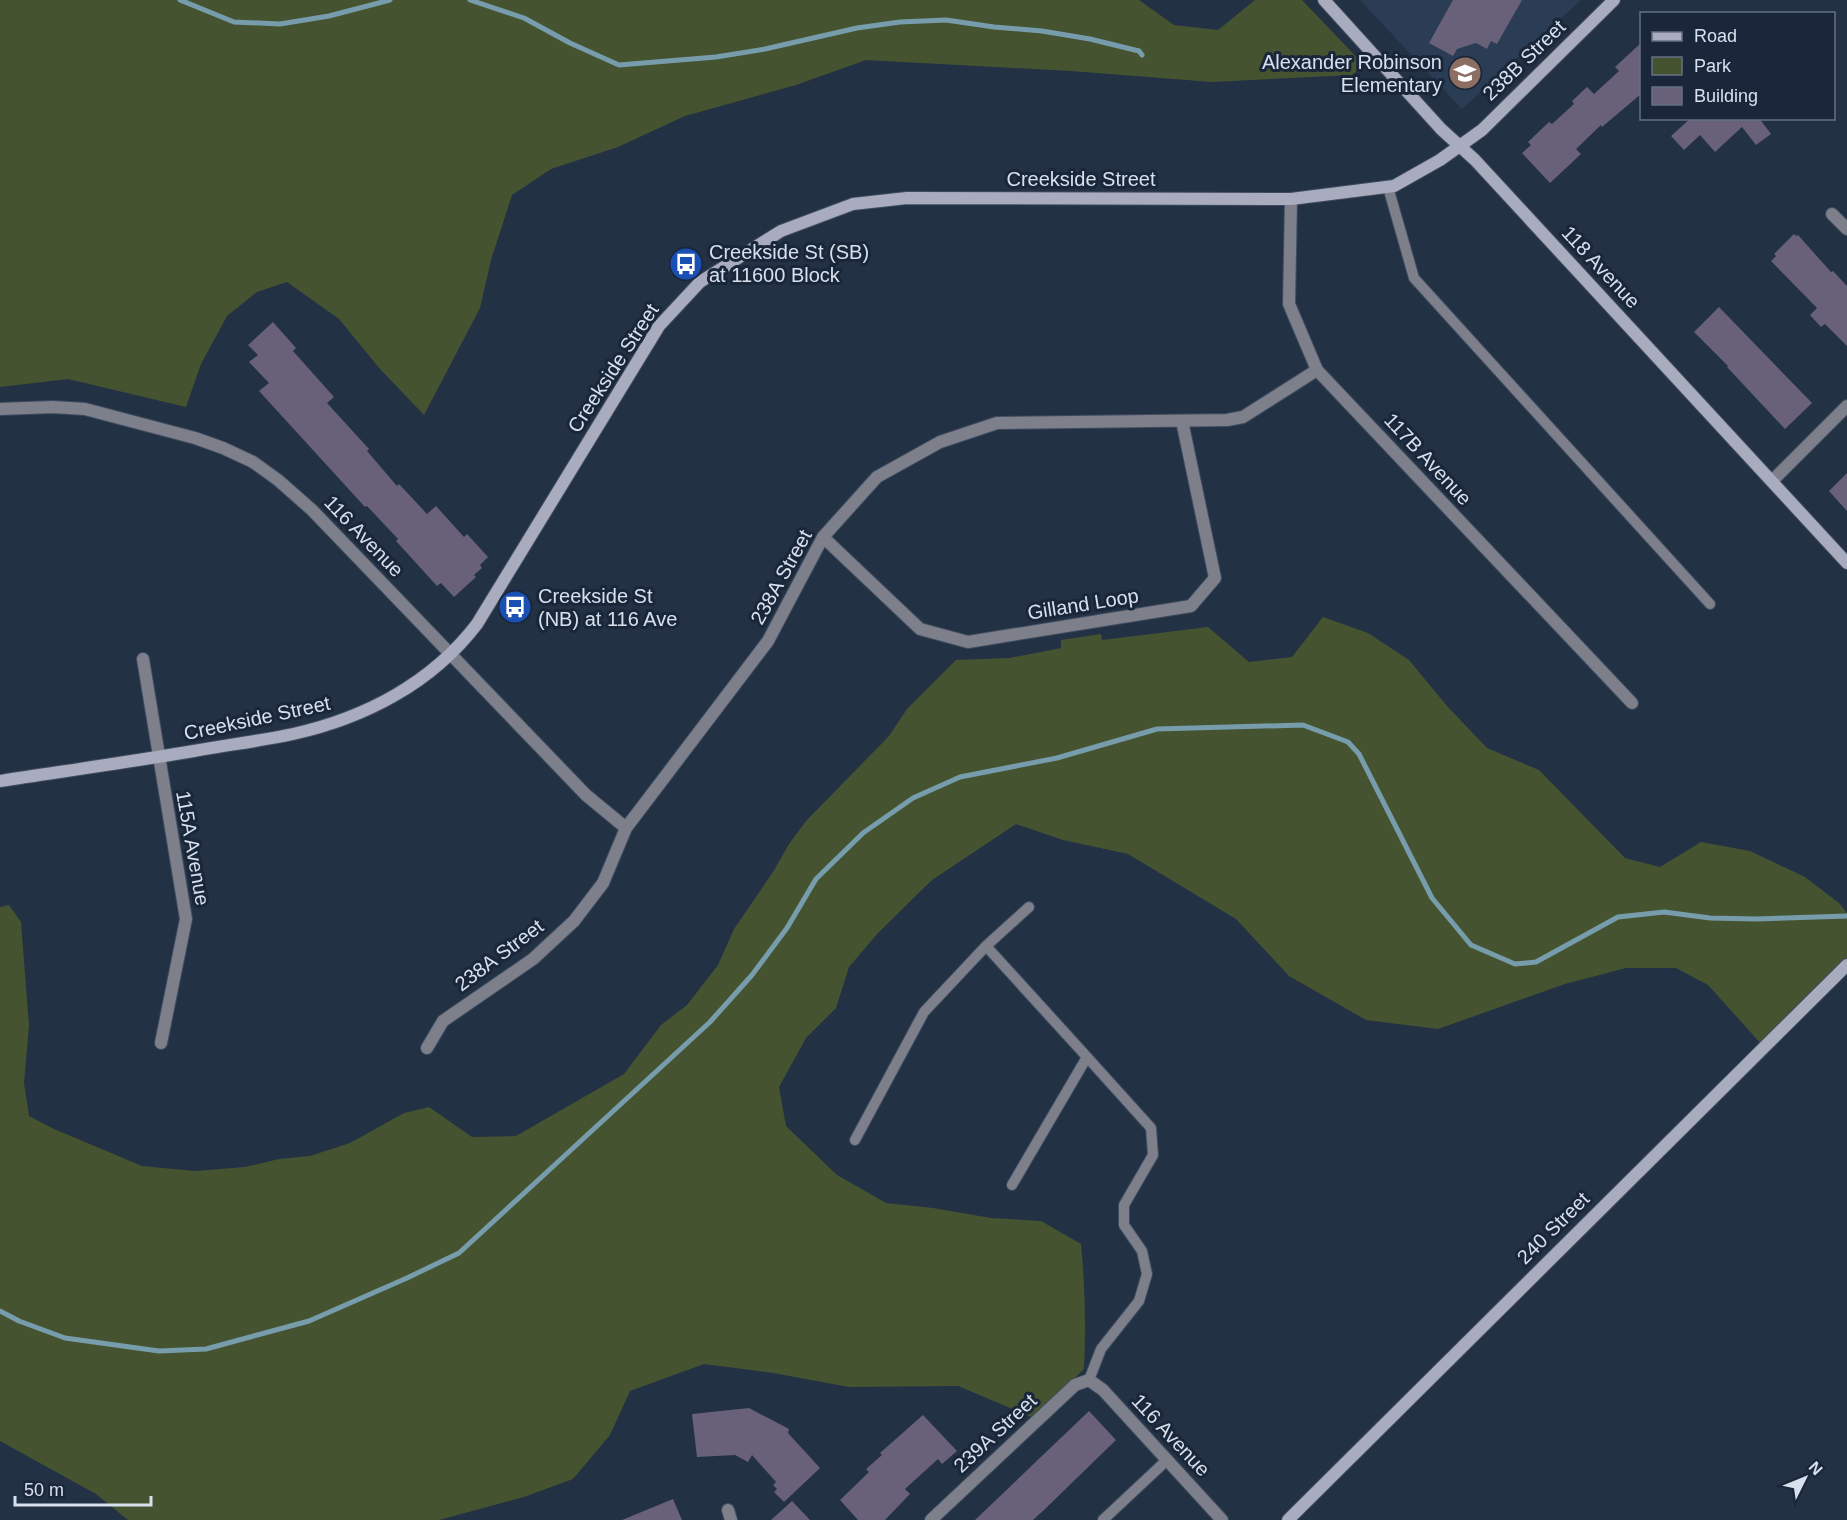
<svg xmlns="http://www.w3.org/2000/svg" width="1847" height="1520" font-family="Arial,sans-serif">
  <rect width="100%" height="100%" fill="#233145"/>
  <path fill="#2b3c55" d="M1360,0H1581L1462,109Z"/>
  <path fill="#455331" d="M0,0H1139L1174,25L1218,30L1255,0H1302L1364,65L1352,75L1212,82L1071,71L866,60L796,85L685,116L618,147L551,169L512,195L491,260L480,308L424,415L380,369L339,319L287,282L257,292L227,316L201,364L186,407L68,379L0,387Z
    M1323,617L1368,633L1409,660L1447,706L1487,748L1539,770L1625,858L1660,867L1701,842L1750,851L1805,877L1839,903L1847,913V965L1763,1046L1708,985L1676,968H1626L1565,984L1438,1029L1366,1020L1289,976L1236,919L1128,854L1063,840L1016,824L932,880L878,933L849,967L836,1008L806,1038L779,1087L786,1126L837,1175L886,1203L933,1208L991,1218L1041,1221L1081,1244C1085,1286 1086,1327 1084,1369L1034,1418L958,1386L849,1387L773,1373L704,1364L630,1391L610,1435L573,1479L524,1497L439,1520H128L96,1494L0,1441V907L9,905L21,922L29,1026L24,1083L29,1116L54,1129L142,1166L195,1171L245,1167L279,1159L310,1156L350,1143L404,1113L429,1107L472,1137L516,1136L624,1074L661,1025L687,1005L718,965L734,929L773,872L789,844L806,821L889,736L907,709L956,660L1009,658L1061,648V640L1101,634L1102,640L1208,627L1249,662L1292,657Z"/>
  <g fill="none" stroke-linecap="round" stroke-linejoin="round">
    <path stroke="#779dad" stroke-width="5" d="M180,0L234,22L280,24L329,16L390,0
      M470,0L524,18L570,43L619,65L716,57L765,49L857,28L900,22L946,20L994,27L1042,31L1090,39L1139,51L1142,55
      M0,1311L19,1321L65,1338L159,1351L206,1349L309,1321L407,1278L459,1253L710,1022L752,975L787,928L816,879L863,833L913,798L960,777L1057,758L1157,729L1303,725L1348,742L1359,754L1432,898L1471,945L1515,964L1536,962L1618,917L1664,912L1710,918L1756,919L1847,916"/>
  </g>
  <path fill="#696079" d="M1453,0H1522L1497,44L1491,41L1487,49L1476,43L1457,49L1453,56L1429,43Z
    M1641,43V94L1602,127L1601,125L1576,149L1581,154L1550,183L1522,153L1531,145L1528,142L1549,122L1552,124L1574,104L1572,101L1587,87L1594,94L1619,71L1615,67Z
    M1691,118H1759L1771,134L1756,145L1742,127L1715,152L1700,135L1684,150L1671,136Z
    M1794,234L1796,236L1798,235L1831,272L1833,271L1847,286V346L1825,324L1821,327L1810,315L1817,308L1771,261L1776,256L1774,254Z
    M1719,307L1812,403L1785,429L1727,367L1728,366L1694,332Z
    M273,322L296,348L293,351L334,397L327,403L369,449L367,451L397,486L399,484L427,514L436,506L464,537L467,534L488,557L480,565L482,568L474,575L476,577L454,597L441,583L437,586L396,541L398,539L367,506L365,507L259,391L269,383L249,362L258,355L248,345Z
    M1847,473V511L1829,491Z
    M749,1408L789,1429L788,1433L820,1468L784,1502L774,1492L777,1489L773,1485L776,1482L752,1455L748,1462L735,1455L697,1457L692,1414Z
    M1089,1411L1116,1440L1045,1509L1033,1520H975Z
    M923,1415L957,1451L942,1464L938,1459L905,1489L910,1494L885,1520H858L840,1500L869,1472L866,1469L882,1455L880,1453Z
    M673,1499L682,1520H622Z
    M792,1501L810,1520H771Z"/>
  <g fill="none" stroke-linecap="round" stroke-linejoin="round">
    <g stroke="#404d60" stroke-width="12">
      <path id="lane" d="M1388,187L1414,278L1710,604
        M986,946L1087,1057L1012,1185
        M1087,1057L1151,1128L1153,1155L1124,1205V1225L1142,1251L1147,1274L1139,1301L1101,1349L1089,1380
        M855,1140L924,1012L986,946L1029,907
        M1103,1520L1167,1460"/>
    </g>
    <g stroke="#404d60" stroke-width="14">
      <path id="street" d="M1291,199L1289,304L1317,370L1632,703
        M1832,214L1847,229
        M0,409L53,407L85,409L195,438L223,448L253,462L278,480L312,510L586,795L626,828
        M1772,481L1847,406
        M823,537L920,629L968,642L1191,606L1215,578L1182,421
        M143,659L186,919L161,1043
        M427,1048L443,1021L533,959L574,921L603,883L626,828L768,641L823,537L877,477L940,442L997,423L1227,420L1243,417L1317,370
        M728,1510L731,1520
        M931,1520L1075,1385L1089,1380L1103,1390L1222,1520"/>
    </g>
    <g stroke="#404d60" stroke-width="14">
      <path id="secondary" d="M1324,0L1441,129L1475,160L1847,563
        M0,781C65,771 129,762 194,751C227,745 260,741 293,734C365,718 432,683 477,624L659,326L700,282L781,231L853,204L907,198L1291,199L1394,186L1440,160L1482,130L1614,0
        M1288,1520L1847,965"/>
    </g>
    <use href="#lane" stroke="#7d7f8b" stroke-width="10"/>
    <use href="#street" stroke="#7d7f8b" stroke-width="12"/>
    <use href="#secondary" stroke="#a9acbe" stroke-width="12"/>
  </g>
  <defs>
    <g id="school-disc" transform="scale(1.725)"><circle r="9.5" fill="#8d6e63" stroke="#1a273a"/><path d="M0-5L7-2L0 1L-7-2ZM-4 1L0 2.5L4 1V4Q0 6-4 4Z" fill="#fff"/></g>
    <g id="bus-disc" transform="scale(1.725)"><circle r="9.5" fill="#1a4fb4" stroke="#1a273a"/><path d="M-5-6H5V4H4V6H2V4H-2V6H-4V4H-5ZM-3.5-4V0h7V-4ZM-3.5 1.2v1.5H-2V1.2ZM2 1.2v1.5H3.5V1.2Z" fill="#fff"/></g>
  </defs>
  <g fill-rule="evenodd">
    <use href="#school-disc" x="1465" y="73"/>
    <use href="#bus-disc" x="686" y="264"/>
    <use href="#bus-disc" x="515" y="607"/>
  </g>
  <g text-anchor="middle" stroke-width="6" stroke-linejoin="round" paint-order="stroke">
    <g font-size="20" fill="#d7e0ed" stroke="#1a273a">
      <text transform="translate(1524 60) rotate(-44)" y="7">238B Street</text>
      <text x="1081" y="186">Creekside Street</text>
      <text transform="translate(1601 267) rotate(47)" y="7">118 Avenue</text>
      <text transform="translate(613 368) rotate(-57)" y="7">Creekside Street</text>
      <text transform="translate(1428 459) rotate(47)" y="7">117B Avenue</text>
      <text transform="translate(364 536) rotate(46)" y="7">116 Avenue</text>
      <text transform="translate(781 577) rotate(-61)" y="7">238A Street</text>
      <text transform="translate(1083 604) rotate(-9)" y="7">Gilland Loop</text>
      <text transform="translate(257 718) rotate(-12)" y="7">Creekside Street</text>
      <text transform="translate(193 848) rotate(80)" y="7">115A Avenue</text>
      <text transform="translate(499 955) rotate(-37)" y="7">238A Street</text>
      <text transform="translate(1553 1228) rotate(-45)" y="7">240 Street</text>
      <text transform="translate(995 1433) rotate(-43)" y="7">239A Street</text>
      <text transform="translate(1171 1435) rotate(47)" y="7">116 Avenue</text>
    </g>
    <g font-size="20" fill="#d7e0ed" stroke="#1a273a" text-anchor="start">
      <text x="1442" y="69" text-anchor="end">Alexander Robinson<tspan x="1442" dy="23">Elementary</tspan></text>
      <text x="709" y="259">Creekside St (SB)<tspan x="709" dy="23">at 11600 Block</tspan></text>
      <text x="538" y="603">Creekside St<tspan x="538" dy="23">(NB) at 116 Ave</tspan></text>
    </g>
  </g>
  <rect x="1640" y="12" width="195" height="108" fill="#1a273a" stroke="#667182" stroke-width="1.5"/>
  <rect x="1652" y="32" width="30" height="9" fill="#a9acbe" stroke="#667182" stroke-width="1.5"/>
  <text x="1694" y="42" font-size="18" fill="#d7e0ed">Road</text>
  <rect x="1652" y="57" width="30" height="18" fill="#455331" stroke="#667182" stroke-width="1.5"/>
  <text x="1694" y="72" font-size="18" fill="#d7e0ed">Park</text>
  <rect x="1652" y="87" width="30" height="18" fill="#696079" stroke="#667182" stroke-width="1.5"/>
  <text x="1694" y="102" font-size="18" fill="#d7e0ed">Building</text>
  <g transform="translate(1805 1478) rotate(47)" stroke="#1a273a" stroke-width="4.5" paint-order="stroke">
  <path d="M0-4.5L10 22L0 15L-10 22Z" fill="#d7e0ed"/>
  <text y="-9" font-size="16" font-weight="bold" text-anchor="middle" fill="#d7e0ed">N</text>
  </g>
  <path d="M15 1496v9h136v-9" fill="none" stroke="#d7e0ed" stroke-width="3"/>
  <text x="24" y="1496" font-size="18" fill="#d7e0ed" stroke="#1a273a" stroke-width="4.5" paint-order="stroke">50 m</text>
</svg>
